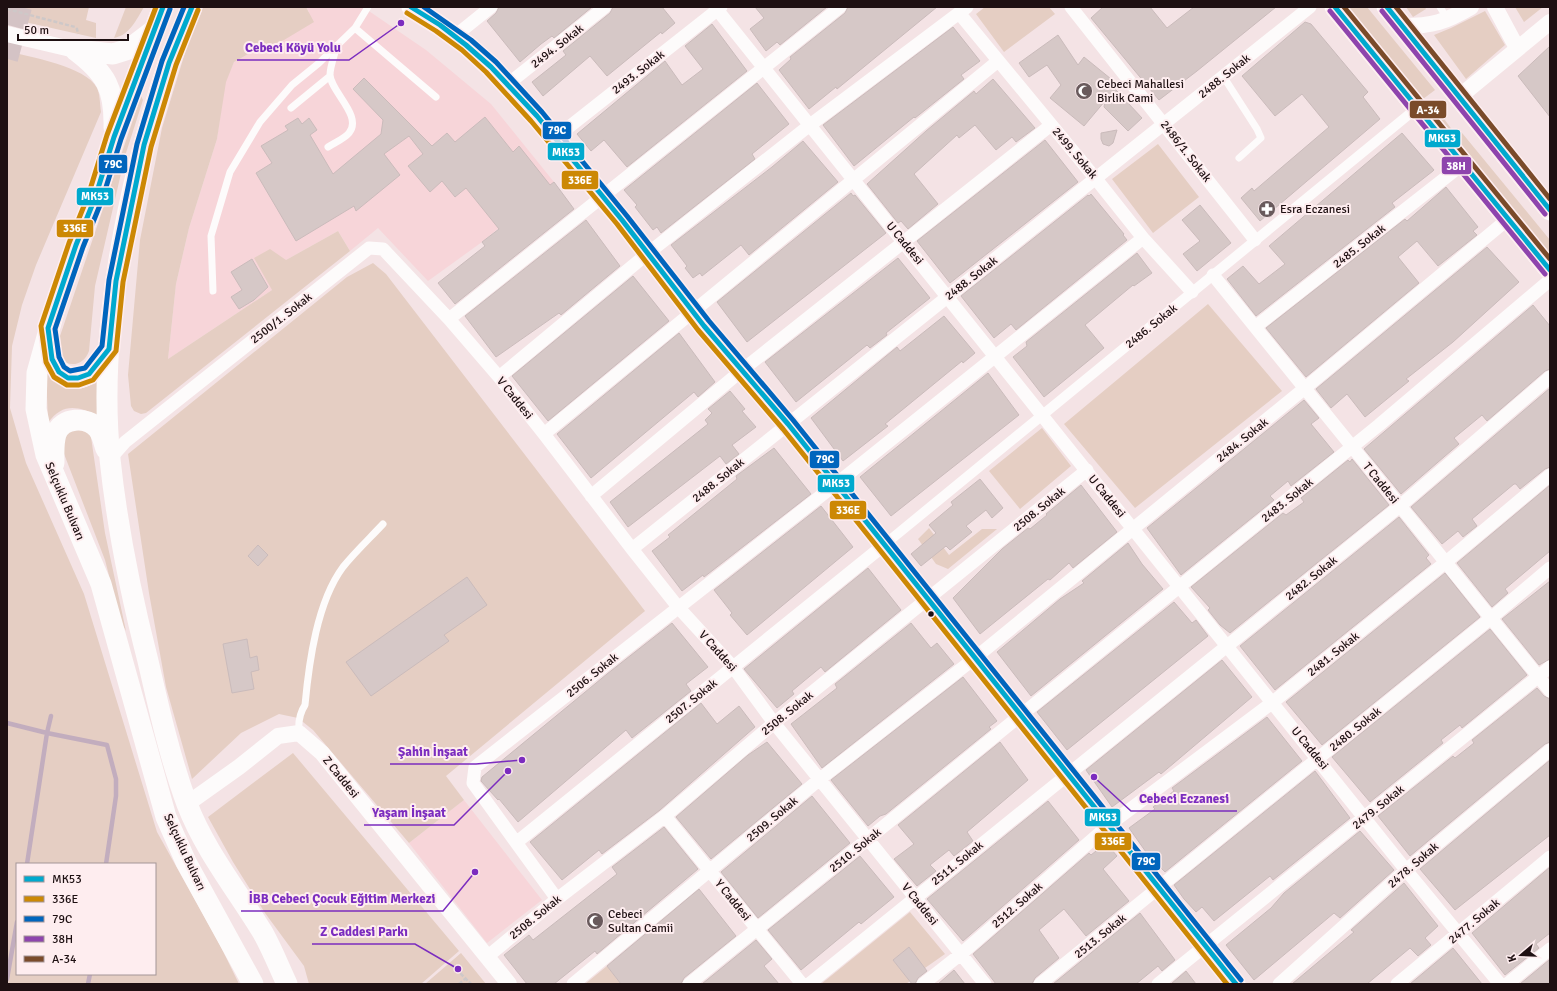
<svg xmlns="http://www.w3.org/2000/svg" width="1557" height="991" font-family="Signika,sans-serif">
  <rect width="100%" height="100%" fill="#f4e3e5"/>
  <path fill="#f7d5d9" d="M306,7H363L426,50L491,104L554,182L482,242L428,281L378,228L350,251L338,231L286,260L271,286L272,290L168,359L176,284L189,228L217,139L225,82L234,62L250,53L309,12Z
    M464,800L542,900L487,943L409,843Z"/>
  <path fill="#e5cec3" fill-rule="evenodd" d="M7,7H89L86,20L96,23V38L7,18Z
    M126,7H144C136,20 130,35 114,38Z
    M203,7H306L314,22L284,40L250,53L234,62L226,82L217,139L189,228L176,284L168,359L272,290L254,258L270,249L286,260L338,231L350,251L146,413L141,414L134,411L131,406L128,375L140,240L162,128L191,33Z
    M985,7H1049L1055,14L1004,52L976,14Z
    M1347,7H1367L1435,90L1423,99Z
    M1406,7H1425L1426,9L1413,17Z
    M1515,7H1543L1524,22Z
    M1485,11L1505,45L1466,79L1434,35L1451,28Z
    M7,51C29,57 86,66 97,88C100,94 100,105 101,112L36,265L22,305L12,346L10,408L26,463L84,594L157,832L220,945L239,984H7ZM17,864H155V974H17Z
    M141,96L143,100L125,156L95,286L89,351C84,365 71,368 59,359L58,342Z
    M1442,116L1453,131L1458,128L1550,240V262L1433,123Z
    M1158,144L1199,197L1153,233L1112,179Z
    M373,263L386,274L645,611L446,776L464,800L409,843L313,730L298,718L279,714L241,733L192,779L166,687L149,593L128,454L347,277Z
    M1208,304L1282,391L1135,508L1064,424Z
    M46,370C62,396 75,385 98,376L97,415C77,406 62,403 48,423Z
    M70,427L89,433L91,437L105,533L126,631L121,622L105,560L61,446Z
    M1042,428L1071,466L1020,509L989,471Z
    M929,528L949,555L982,529H997L948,569L936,564L918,539Z
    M293,753L459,951L421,984H309L304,966L265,913L233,862L208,817Z
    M910,912L945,954L925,968L908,948L893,960L910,981L906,984H821Z
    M461,953L486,984H425Z
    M607,966L621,984H585Z"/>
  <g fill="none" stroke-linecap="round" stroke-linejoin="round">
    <path stroke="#c2adbe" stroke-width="4.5" d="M7,723L47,733L107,745L116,779V796L106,864
      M27,864L47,733L51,716
      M7,979L17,922
      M88,984L90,974"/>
  </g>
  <path fill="#d6c8c7" stroke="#cabbbb" d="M499,7H592L554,38L552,36L541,44L520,62L487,21L496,13Z
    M613,7H662L675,23L662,34L661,32L607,76L590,56L543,96L532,82L566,55L563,51L610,13Z
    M755,7H827L780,45L777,42L766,51L750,29L764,18Z
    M848,7H937L837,89L836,87L809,109L779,70L791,59L790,57L845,13Z
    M1103,7H1150L1167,28L1194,7H1276L1197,71L1159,100L1091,18Z
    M1305,22L1311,24L1368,92L1363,97L1380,119L1260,221L1241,198L1252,188L1254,191L1329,127L1302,94L1275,116L1242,76Z
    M712,24L747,71L627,167L604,140L591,151L577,134L665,61L682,85L703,69L685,46Z
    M953,27L980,61L961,75L964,79L915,118L914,117L854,166L823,125Z
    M1058,35L1078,65L1084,57L1116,83L1115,89L1142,118L1128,131L1104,107L1105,101L1084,126L1050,98L1061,85L1047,65L1029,77L1019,63Z
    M1550,46V117L1518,76Z
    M364,78L432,146L447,133L455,142L485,117L513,152L519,146L550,185L554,182L574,209L455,304L438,283L485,246L482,242L499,229L466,188L455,197L442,181L430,192L408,166L423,154L409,136L384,154L400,175L356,211L354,206L296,241L256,173L272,163L261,146L288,130L285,126L298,118L302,124L309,118L317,130L310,135L333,174L381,134L383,120L353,89Z
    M993,79L1035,128L1016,142L1012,137L996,150L975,125L959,138L957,135L914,174L938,204L908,229L901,221L898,223L867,184L926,131L974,91L976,94Z
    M757,83L789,124L752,154L755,159L661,233L657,227L653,230L635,207L637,205L624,190Z
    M1117,130L1113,143L1109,146L1103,144L1101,139V133Z
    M1402,133L1434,170L1433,171L1392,203L1395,207L1256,316L1227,279L1243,266L1259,284L1285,264L1269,246Z
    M1045,140L1078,182L950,283L917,241Z
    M803,141L838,182L749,255L741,245L702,276L700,273L693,278L685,268L687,266L671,245L772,167Z
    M1446,187L1478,227L1473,231L1477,235L1438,266L1417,241L1398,257L1419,283L1306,377L1266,328L1405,219L1407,221Z
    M851,193L853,196L855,195L886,233L747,342L717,302Z
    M1091,194L1124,234L1123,235L1127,240L1016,330L1011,324L994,338L961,296L1088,195L1089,196Z
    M1200,205L1231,243L1197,271L1183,254L1200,241L1182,220Z
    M586,220L620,266L561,315L559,313L496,357L465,316Z
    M1487,247L1519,282L1453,342L1406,379L1409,381L1365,417L1347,394L1331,408L1316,389Z
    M1137,253L1152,273L1134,286L1133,285L1085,325L1104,348L1044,397L1013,357L1027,346L1026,342Z
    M898,258L930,298L886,333L887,335L870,348L867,345L796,402L765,362Z
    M252,259L268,287L254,300L239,309L231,297L242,290L231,272Z
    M633,276L669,321L548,421L512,376Z
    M1533,305L1550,326V369L1545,371L1487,421L1482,415L1454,438L1459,444L1401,494L1364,449Z
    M944,316L975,353L963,363L962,361L885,424L888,426L843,461L811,418L897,347L900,351Z
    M679,333L715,382L698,397L694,392L591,478L557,434Z
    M988,373L1019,415L891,516L860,477Z
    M1550,388V467L1545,469L1520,489L1516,484H1514L1472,519L1477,526L1463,537L1458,531L1442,544L1411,507Z
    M730,391L745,409L742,411L756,427L732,445L739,454L726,464L720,456L628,527L610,502L708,424L705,420L712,413L708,409Z
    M1304,400L1319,418L1311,424L1334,452L1291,486L1288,481L1270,496L1274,500L1181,575L1147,528Z
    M774,448L811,494L704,577L703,575L682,591L652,551L670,537L668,535L737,479L736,476Z
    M1352,459L1389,505L1230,633L1220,625L1208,610L1210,608L1191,587L1283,513L1286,515L1304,502L1301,498L1348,460L1350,462Z
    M980,479L1003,508L992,518L986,510L966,526L972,532L950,550L946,546L921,566L911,554L936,533L929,525L953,505L951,502Z
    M1081,485L1117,532L1073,568L1069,563L1050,580L1048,579L980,634L953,598L1002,549L1028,528L1030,529L1047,515L1046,514Z
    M1550,485V551L1505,589L1508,593L1492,607L1457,563Z
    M821,506L853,547L747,635L730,615L732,613L714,590Z
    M1399,517L1429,555L1426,558L1431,564L1275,690L1240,646Z
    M1128,543L1142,564L1163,589L1031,696L997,652L1060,599L1084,583L1082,581Z
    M258,545L268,555L258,566L248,556Z
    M868,568L901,610L825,672L821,667L804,681L792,691L794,694L777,708L744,669Z
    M1445,573L1480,617L1322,745L1286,702Z
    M467,577L487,605L444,635L449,641L371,696L346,662Z
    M1550,581V659L1539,665L1502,619Z
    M1174,602L1192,623L1196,620L1208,636L1067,750L1037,712Z
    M672,623L708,667L686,684L691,691L632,738L626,730L518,822L499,799L498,800L481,781L482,777L607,674Z
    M911,623L931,648L937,643L954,664L822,768L791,724L837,688L835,684Z
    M1490,629L1527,675L1462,728L1460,725L1441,740L1443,743L1370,802L1332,757Z
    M247,639L250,658L257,656L259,670L251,672L254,689L232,693L223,644Z
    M1222,660L1252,697L1161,774L1159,772L1112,807L1086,770Z
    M963,677L997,721L989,727L991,729L886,814L880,816L868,826L831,780Z
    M1537,688L1544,696L1550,699V742L1545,744L1410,856L1378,816L1453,756L1455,758L1474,743L1472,740Z
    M701,703L717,724L739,706L755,727L660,810L602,854L599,850L562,880L530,842Z
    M1267,717L1302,761L1165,872L1160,867L1158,869L1129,828L1155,809L1153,807L1174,791L1172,788Z
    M767,742L802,784L711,859L676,817L748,755Z
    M1000,742L1028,780L967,832L973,841L954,856L949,850L930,865L936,871L917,886L894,859L914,844L898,825Z
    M1550,760V835L1455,910L1420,869Z
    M1315,771L1350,818L1273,880L1270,876L1214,921L1202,907L1196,912L1184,899L1174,885Z
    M812,796L850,843L758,918L721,872Z
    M1048,801L1079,840L963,941L927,899Z
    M664,827L698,869L597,954L595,951L554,984H527L504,955L529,935L533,940L617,874L612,867Z
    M1360,831L1394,870L1340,918L1334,913L1254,980L1226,945L1271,908L1284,893Z
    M1106,843L1117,856L1103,869L1129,901L1086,936L1064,909L1039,930L1059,958L1035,978L1032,984H996L973,954L1089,853L1091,855Z
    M860,856L894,897L861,924L859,922L801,970L768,930Z
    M1550,867V933L1536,944L1539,948L1505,975L1472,933Z
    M1404,883L1438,926L1425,938L1431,945L1418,956L1410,948L1367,984H1292L1354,932L1351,930Z
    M699,889L736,936L684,978L681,984H621L607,966Z
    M1140,913L1175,960L1162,971L1158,966L1136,984H1053Z
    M756,940L772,959L764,966L779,984H702Z
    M909,947L927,971L918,978L915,984H912L893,960Z
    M1453,948L1482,984H1410Z
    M1549,960L1550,984H1520Z
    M954,970L965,984H936H938Z
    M1186,971L1196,984H1171Z"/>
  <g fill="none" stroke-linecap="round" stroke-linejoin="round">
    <path stroke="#d4c3c5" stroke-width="22" stroke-dasharray="22 11" stroke-linecap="butt" d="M7,59L21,7"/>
    <path stroke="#cec8c8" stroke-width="2.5" stroke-dasharray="4 2" stroke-linecap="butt" d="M7,9L75,27L77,29L78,34
      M452,965L471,984
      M459,984L465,979"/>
    <path stroke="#fdfbfb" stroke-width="7" d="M1440,7L1448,20
      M355,28L436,97
      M1223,76L1257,129L1261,138L1239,158
      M291,108L330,76
      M328,147C334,143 344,139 349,133C363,116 331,92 330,75C330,66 335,54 337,45
      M213,291L211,236L230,172L260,122L292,85L319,63L355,28L368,7
      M299,733C298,722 299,714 305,705C309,662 317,602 343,567C355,552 370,538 383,524"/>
    <path stroke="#fdfbfb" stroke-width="10" d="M884,545L1418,107"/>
    <path stroke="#fdfbfb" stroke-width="13" d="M715,7L1406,870L1500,984
      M1071,7L1255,240
      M959,13L1096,179L1143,238L1192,292
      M455,36L491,7
      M508,84L605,7
      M555,138L721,7
      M1213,275L1550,691
      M449,319L840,7
      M1255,327L1463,164
      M499,377L647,254L810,125L967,7
      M544,434L998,61
      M110,459L125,442L369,248L383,249L449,319L499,377L544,434L632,549L678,607L733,667L774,723L985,984
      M591,496L741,371L1051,125
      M632,549L1310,7
      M665,816L802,984
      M517,842L884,545
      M557,899L473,783L475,767L836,484L1143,238
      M487,957L557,899L665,816L774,723L1087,470
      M573,984L820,779L975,658L1305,388L1508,219
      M689,984L1379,425L1550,280
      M809,984L1400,506L1550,377
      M923,984L961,954L1109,825L1273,702L1446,562L1550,475
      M1040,984L1491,618L1550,568
      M1158,984L1550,667
      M1279,984L1406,870L1550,750
      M1397,984L1550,857
      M1507,984L1550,949"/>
    <path stroke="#fdfbfb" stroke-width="16" d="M1495,7L1517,48
      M1403,26C1433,26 1445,22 1471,7
      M7,34L75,50
      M1459,97L1550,22
      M187,804L239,767L278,736L299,733L322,753L509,984"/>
    <path stroke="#fdfbfb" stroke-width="19" d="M411,7C491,51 544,125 600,195C607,204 615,212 622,220C646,250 668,281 692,311C723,350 755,387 788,424L1236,984"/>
    <path stroke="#fdfbfb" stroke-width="21" d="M163,7L114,137L95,198L59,294L37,373L36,409L46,455L101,584L166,817L186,862L253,984
      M192,7C184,26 175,45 168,64C128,183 97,333 110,459C117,526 131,595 148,661C159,709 170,758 187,804C205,851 237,890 263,933C272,949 279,967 287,984
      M1335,7L1550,270
      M1387,7L1550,210
      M75,50C106,73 115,89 114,128
      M76,50L113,54L129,49L154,30
      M49,334C50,342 50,352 52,359C58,375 75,384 90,373C98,367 103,357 109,349
      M54,463C54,453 53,444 56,434C62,417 87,416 98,429C102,434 104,443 106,449"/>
    <g stroke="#feedef" stroke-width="8">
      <path id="bus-1" d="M163,7L114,137L95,198L76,245L48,328L52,359L59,372L68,378H78L89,374L109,349L116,281L144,145L169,63L192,7
        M411,7L440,25L466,45L491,67L537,116L622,220L704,326L788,424L1236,984
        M1335,7L1550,270
        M1387,7L1550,210"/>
    </g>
    <g stroke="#feedef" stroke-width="8">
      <path id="bus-2" d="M156,7L107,135L88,196L69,243L41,326L46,362L54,377L67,385H79L93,380L116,351L123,282L151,147L176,65L198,10
        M407,13L436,31L462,50L486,72L531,121L617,224L698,330L783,429L1227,984"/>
    </g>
    <g stroke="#feedef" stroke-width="8">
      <path id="bus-3" d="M424,7L471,40L496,62L542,112L627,216L709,321L793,420L1241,980
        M170,9L121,139L102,200L83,247L55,329L59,357L64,367L70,371L85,368L102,346L109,280L137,144L162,61L184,7"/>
    </g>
    <g stroke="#feedef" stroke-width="8">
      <path id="bus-4" d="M1330,11L1545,274
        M1382,11L1545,214"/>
    </g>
    <g stroke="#feedef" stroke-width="8">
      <path id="bus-5" d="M1344,7L1550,259
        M1396,7L1550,199"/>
    </g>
    <use href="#bus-1" stroke="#00a9ce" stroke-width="5"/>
    <use href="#bus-2" stroke="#cc8804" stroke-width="5"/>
    <use href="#bus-3" stroke="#0065bd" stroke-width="5"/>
    <use href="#bus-4" stroke="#8e44ad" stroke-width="5"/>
    <use href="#bus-5" stroke="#7a4b2a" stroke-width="5"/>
  </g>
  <defs>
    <g id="mosque-disc" transform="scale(0.9)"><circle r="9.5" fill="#695a5c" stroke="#feedef"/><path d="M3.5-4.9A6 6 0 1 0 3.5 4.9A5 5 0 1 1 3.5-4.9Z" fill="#fff"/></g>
    <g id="pharmacy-disc" transform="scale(0.9)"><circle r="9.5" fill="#695a5c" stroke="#feedef"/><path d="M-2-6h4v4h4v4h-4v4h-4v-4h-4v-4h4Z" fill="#fff"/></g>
  </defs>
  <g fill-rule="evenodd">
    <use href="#mosque-disc" x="1084" y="91"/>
    <use href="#pharmacy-disc" x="1267" y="209"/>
    <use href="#mosque-disc" x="595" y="921"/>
  </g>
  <circle fill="#1e1012" stroke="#feedef" stroke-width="1.5" cx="931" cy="614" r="3.5"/>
  <g text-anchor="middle" stroke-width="4" stroke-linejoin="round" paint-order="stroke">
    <g font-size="12" fill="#1e1012" stroke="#feedef">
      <text transform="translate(557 46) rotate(-38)" y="4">2494. Sokak</text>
      <text transform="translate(638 72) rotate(-38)" y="4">2493. Sokak</text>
      <text transform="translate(1224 76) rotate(-39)" y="4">2488. Sokak</text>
      <text transform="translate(1186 151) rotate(52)" y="4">2486/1. Sokak</text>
      <text transform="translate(1075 153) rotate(50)" y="4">2499. Sokak</text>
      <text transform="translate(905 243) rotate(51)" y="4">U Caddesi</text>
      <text transform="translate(1359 246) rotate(-38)" y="4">2485. Sokak</text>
      <text transform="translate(971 278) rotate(-38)" y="4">2488. Sokak</text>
      <text transform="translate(281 318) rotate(-38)" y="4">2500/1. Sokak</text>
      <text transform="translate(1151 326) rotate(-39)" y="4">2486. Sokak</text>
      <text transform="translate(515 398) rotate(51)" y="4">V Caddesi</text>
      <text transform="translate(1242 440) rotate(-39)" y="4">2484. Sokak</text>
      <text transform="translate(718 480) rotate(-39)" y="4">2488. Sokak</text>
      <text transform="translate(1381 483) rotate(51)" y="4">T Caddesi</text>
      <text transform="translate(1107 496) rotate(51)" y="4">U Caddesi</text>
      <text transform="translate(1287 500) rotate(-39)" y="4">2483. Sokak</text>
      <text transform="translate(65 501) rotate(67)" y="4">Selçuklu Bulvarı</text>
      <text transform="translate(1039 509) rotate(-39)" y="4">2508. Sokak</text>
      <text transform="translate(1311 578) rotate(-39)" y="4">2482. Sokak</text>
      <text transform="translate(718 651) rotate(48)" y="4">V Caddesi</text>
      <text transform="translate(1333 654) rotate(-39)" y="4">2481. Sokak</text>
      <text transform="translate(592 675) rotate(-39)" y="4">2506. Sokak</text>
      <text transform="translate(691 701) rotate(-39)" y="4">2507. Sokak</text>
      <text transform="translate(787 713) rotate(-39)" y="4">2508. Sokak</text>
      <text transform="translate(1355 729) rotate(-39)" y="4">2480. Sokak</text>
      <text transform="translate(1310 748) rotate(51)" y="4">U Caddesi</text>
      <text transform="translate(341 777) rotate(51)" y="4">Z Caddesi</text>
      <text transform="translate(1378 807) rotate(-39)" y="4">2479. Sokak</text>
      <text transform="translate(772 819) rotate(-40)" y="4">2509. Sokak</text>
      <text transform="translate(855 850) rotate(-39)" y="4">2510. Sokak</text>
      <text transform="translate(185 852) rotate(65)" y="4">Selçuklu Bulvarı</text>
      <text transform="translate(957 863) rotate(-39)" y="4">2511. Sokak</text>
      <text transform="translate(1413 865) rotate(-41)" y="4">2478. Sokak</text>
      <text transform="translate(733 900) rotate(51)" y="4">Y Caddesi</text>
      <text transform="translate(920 904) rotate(51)" y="4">V Caddesi</text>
      <text transform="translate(1017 905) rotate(-41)" y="4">2512. Sokak</text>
      <text transform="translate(535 917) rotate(-39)" y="4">2508. Sokak</text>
      <text transform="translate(1474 921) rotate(-40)" y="4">2477. Sokak</text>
      <text transform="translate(1100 936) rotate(-39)" y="4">2513. Sokak</text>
    </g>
    <g font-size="12" fill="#1e1012" stroke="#feedef" text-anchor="start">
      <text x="1097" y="88">Cebeci Mahallesi<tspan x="1097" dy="14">Birlik Cami</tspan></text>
      <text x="1280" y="213">Esra Eczanesi</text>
      <text x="608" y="918">Cebeci<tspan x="608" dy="14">Sultan Camii</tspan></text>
    </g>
  </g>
  <path fill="none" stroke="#7b2cbf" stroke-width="1.5" d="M401 23L349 60H237M522 760L476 764H390M1094 777L1131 811H1237M508 771L454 825H364M475 872L443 911H241M458 969L415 944H312"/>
  <g fill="#7b2cbf" stroke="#feedef" stroke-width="1.5">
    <circle cx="401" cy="23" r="4"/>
    <circle cx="522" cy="760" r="4"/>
    <circle cx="1094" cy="777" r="4"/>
    <circle cx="508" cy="771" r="4"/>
    <circle cx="475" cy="872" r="4"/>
    <circle cx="458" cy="969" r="4"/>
  </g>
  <g font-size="13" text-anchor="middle" font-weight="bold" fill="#7b2cbf" stroke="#feedef" stroke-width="4" stroke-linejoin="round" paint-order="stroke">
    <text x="293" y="52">Cebeci Köyü Yolu</text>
    <text x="433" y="756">Şahin İnşaat</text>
    <text x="1184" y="803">Cebeci Eczanesi</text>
    <text x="409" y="817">Yaşam İnşaat</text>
    <text x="342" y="903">İBB Cebeci Çocuk Eğitim Merkezi</text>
    <text x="364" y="936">Z Caddesi Parkı</text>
  </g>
  <g stroke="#feedef" stroke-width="1.5">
    <rect x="1409" y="100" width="38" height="19" rx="4" fill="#7a4b2a"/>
    <rect x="542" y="121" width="30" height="19" rx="4" fill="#0065bd"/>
    <rect x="1424" y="129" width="37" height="19" rx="4" fill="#00a9ce"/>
    <rect x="547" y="142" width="38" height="19" rx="4" fill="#00a9ce"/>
    <rect x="98" y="154" width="30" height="20" rx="4" fill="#0065bd"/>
    <rect x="1441" y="156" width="31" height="19" rx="4" fill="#8e44ad"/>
    <rect x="561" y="170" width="38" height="20" rx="4" fill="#cc8804"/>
    <rect x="76" y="187" width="38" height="19" rx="4" fill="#00a9ce"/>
    <rect x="56" y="219" width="38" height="19" rx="4" fill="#cc8804"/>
    <rect x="809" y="450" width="31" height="19" rx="4" fill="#0065bd"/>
    <rect x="817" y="474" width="38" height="19" rx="4" fill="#00a9ce"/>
    <rect x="829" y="500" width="38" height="20" rx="4" fill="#cc8804"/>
    <rect x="1084" y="808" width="37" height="19" rx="4" fill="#00a9ce"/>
    <rect x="1094" y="832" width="38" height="19" rx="4" fill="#cc8804"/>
    <rect x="1131" y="852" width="30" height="19" rx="4" fill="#0065bd"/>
  </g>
  <g font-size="11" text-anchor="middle" font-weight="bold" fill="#fff">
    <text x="1428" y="114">A-34</text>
    <text x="557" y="134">79C</text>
    <text x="1442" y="142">MK53</text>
    <text x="566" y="156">MK53</text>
    <text x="113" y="168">79C</text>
    <text x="1456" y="170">38H</text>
    <text x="580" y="184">336E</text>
    <text x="95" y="200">MK53</text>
    <text x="75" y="232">336E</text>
    <text x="825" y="463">79C</text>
    <text x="836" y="487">MK53</text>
    <text x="848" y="514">336E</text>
    <text x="1103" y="821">MK53</text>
    <text x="1113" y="845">336E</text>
    <text x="1146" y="865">79C</text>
  </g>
  <rect width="1557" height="991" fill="none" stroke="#1e1012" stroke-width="16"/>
  <rect x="16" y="863" width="140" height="112" fill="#feedef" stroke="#a49597"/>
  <rect x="24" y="876" width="20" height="6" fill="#00a9ce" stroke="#a49597"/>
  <text x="52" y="883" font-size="12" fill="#1e1012">MK53</text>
  <rect x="24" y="896" width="20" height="6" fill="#cc8804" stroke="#a49597"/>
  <text x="52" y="903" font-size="12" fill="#1e1012">336E</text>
  <rect x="24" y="916" width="20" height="6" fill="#0065bd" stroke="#a49597"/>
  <text x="52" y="923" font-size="12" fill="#1e1012">79C</text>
  <rect x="24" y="936" width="20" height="6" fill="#8e44ad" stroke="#a49597"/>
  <text x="52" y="943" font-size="12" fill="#1e1012">38H</text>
  <rect x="24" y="956" width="20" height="6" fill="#7a4b2a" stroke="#a49597"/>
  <text x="52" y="963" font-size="12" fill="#1e1012">A-34</text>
  <g transform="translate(1521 955) rotate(251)" stroke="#feedef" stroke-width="3" paint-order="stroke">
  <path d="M0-3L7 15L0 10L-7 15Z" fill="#1e1012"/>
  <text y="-6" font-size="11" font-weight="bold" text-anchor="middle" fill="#1e1012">K</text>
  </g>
  <path d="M18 34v6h110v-6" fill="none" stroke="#1e1012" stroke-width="2"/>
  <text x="24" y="34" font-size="12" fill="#1e1012" stroke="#feedef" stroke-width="3" paint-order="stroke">50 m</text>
</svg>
